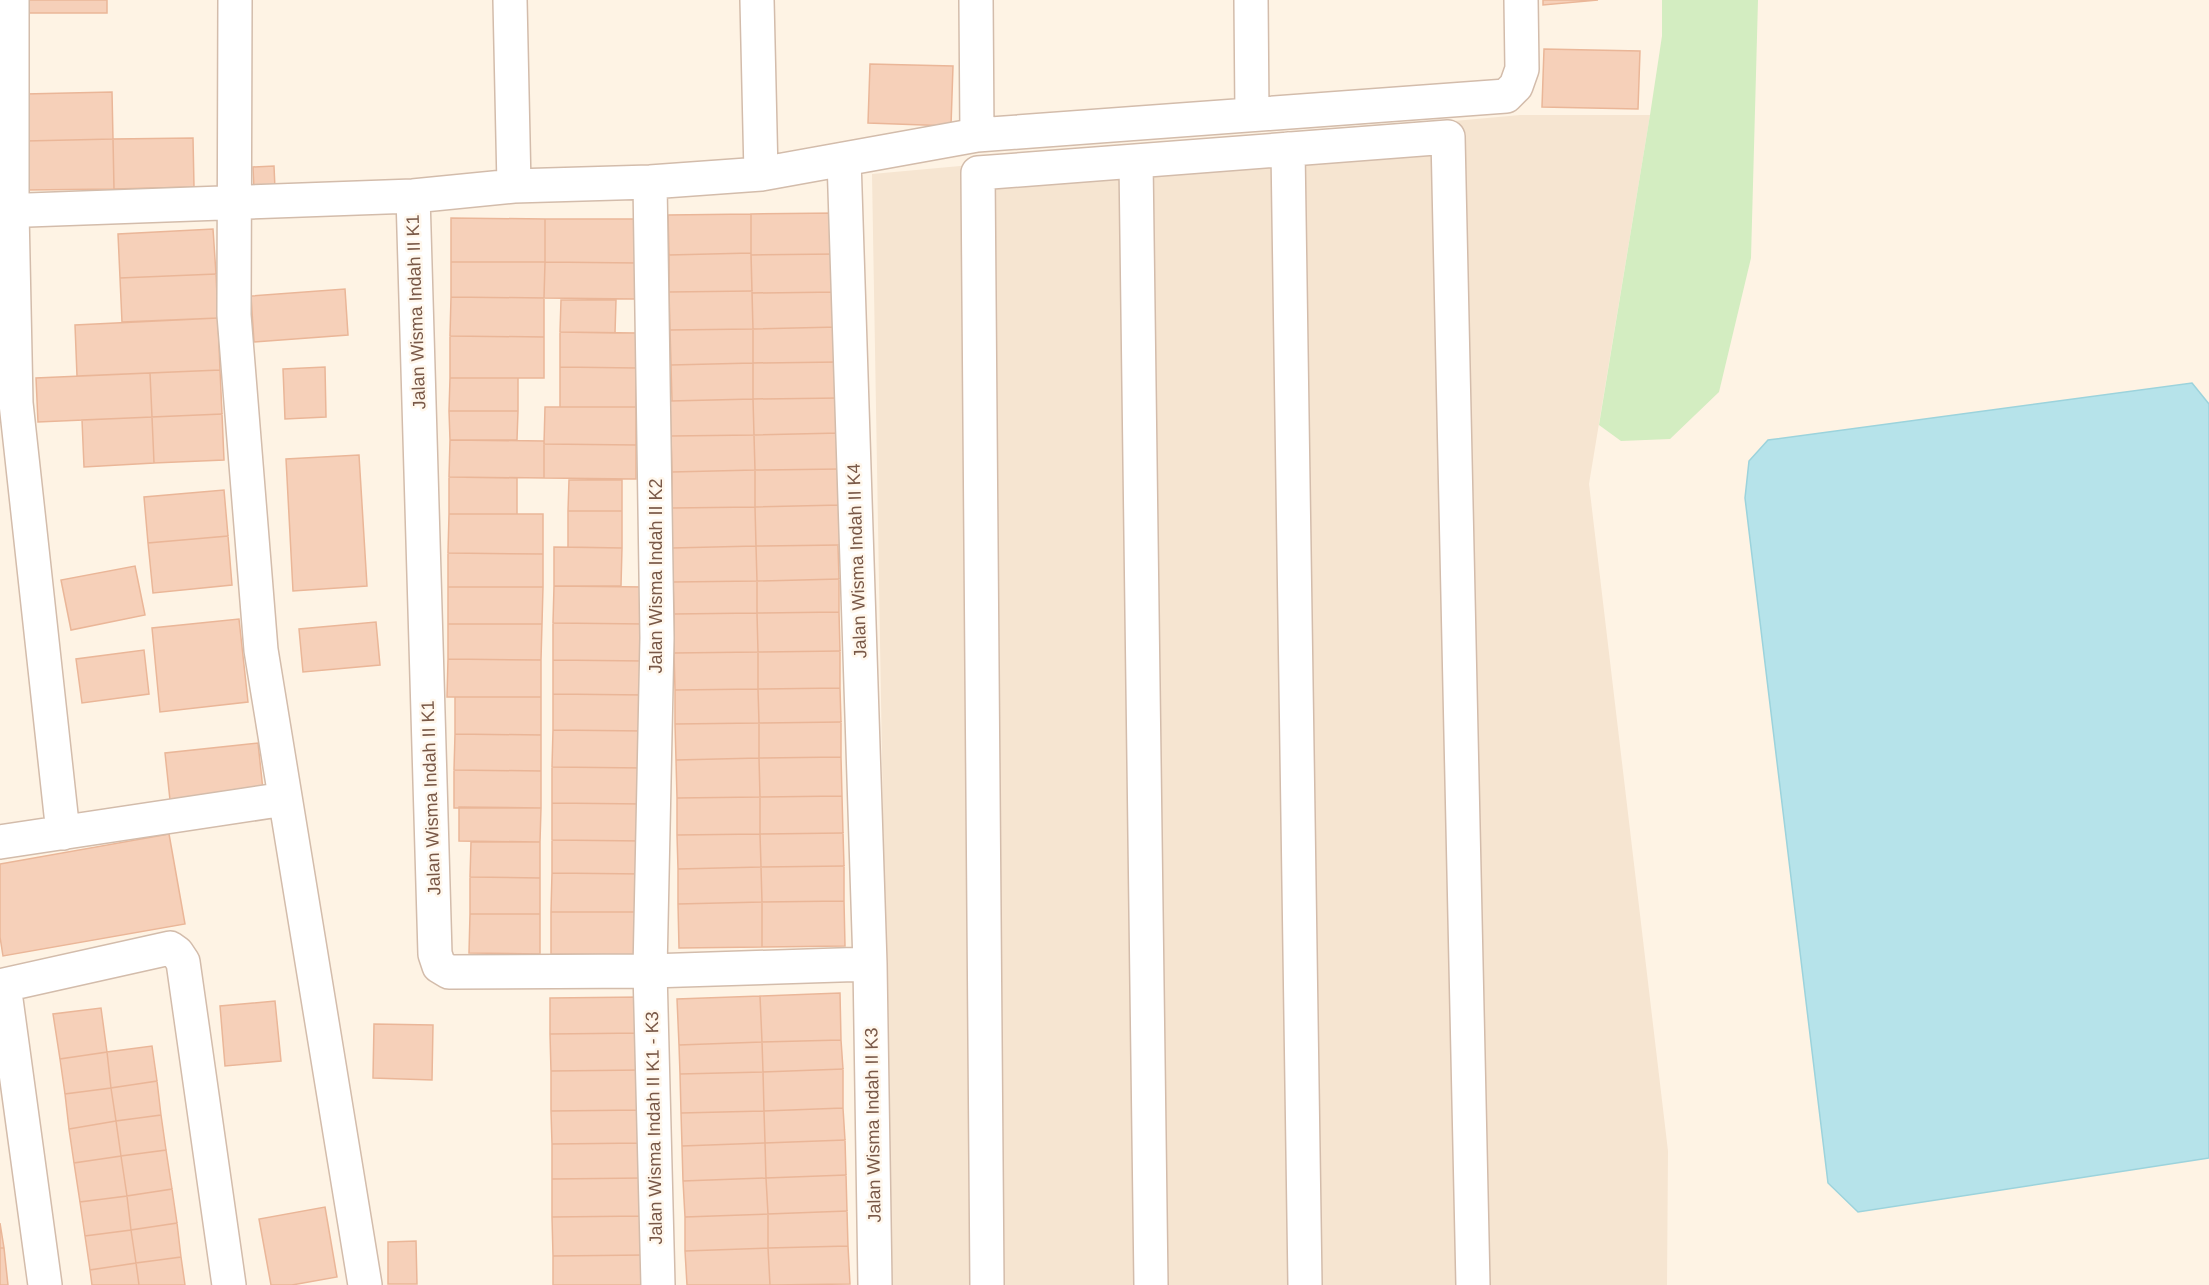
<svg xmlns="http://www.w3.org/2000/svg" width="2209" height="1285" font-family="Helvetica,sans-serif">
  <rect width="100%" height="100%" fill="#fef3e4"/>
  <path fill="#f6e5d1" d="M1520,115H1650L1589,484L1668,1151L1667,1285H891L872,174Z"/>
  <path fill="#d3edc1" d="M1662,0H1758L1751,258L1719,392L1670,439L1621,441L1599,425L1650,115L1662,36Z"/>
  <path fill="#b6e3ea" stroke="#9cd3dc" stroke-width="1.5" d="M2192,383L2209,404V1158L1858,1212L1828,1183L1745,498L1749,461L1768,440Z"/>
  <path fill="#f6d0b9" stroke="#eab698" stroke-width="1.5" d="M28,0H107V13H28Z
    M1543,0H1598L1543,5Z
    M1544,49L1640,51L1638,109L1542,107Z
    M870,64L953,66L951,126L868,123Z
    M112,92L113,139L26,141L25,94Z
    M193,138L194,187L114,189L113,139Z
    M113,139L114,189L27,190L26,141Z
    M274,166L275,189L254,190L253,167Z
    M837,213L838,254L751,255V214Z
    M751,214V253L669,255L668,215Z
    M451,218L545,219V262H451Z
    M545,219H638L637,263L545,262Z
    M213,229L216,274L120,278L118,234Z
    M751,253L752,291L669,292V255Z
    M838,254V292L752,293L751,255Z
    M451,262H545L544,298L451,297Z
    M545,262L637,263V299L544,298Z
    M216,274L218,318L122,322L120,278Z
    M345,289L348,335L254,342L251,296Z
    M752,291L753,329L670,330L669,292Z
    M838,292V327L753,329L752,293Z
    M451,297L544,298V337L450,336Z
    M561,300H616L615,333L560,332Z
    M218,318L220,370L77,376L75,325Z
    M838,327L839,362L753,363V329Z
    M753,329V363L671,365L670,330Z
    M560,332L637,333L636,368L560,367Z
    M450,336L544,337V378H450Z
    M839,362L840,398L753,399V363Z
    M753,363V399L672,401L671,365Z
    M325,367L326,417L285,419L283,369Z
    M560,367L636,368V407H560Z
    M220,370L222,414L152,417L150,373Z
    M150,373L152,417L38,422L36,378Z
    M450,378H518V411H449Z
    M840,398V433L754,435L753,399Z
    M753,399L754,435L671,436L670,401Z
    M545,407H636V445L544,444Z
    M449,411H518L517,440H450Z
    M222,414L224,460L154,463L152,417Z
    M152,417L154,463L84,467L82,420Z
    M840,433L841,469L755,470L754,435Z
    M754,435L755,470L672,472L671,436Z
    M450,440L544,441V478L449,477Z
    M544,444L636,445V479L544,478Z
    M359,455L367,586L293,591L286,459Z
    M841,469V505L755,507V470Z
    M755,470V507L672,508V472Z
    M449,477L517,478V514H449Z
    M569,480H622V511H568Z
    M224,490L228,536L148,543L144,497Z
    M841,505L842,545L756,546L755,507Z
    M755,507L756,546L672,548V508Z
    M568,511H622V548L568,547Z
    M449,514H543V554L448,553Z
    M228,536L232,585L153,593L148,543Z
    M838,545L839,579L757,581L756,546Z
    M756,546L757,581L673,582L672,548Z
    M554,547L622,548L621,586H554Z
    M448,553L543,554V587H448Z
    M135,566L145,615L71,630L61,580Z
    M839,579V612L757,613V581Z
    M757,581V613L674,614L673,582Z
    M554,586L645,587V624L553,623Z
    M448,587H543L542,624H448Z
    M839,612L840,651L758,652L757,613Z
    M757,613L758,652L674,653V614Z
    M239,619L248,702L160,712L152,628Z
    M376,622L380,665L303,672L299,629Z
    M553,623L645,624L644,661L553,660Z
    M448,624H542L541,660L448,659Z
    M144,650L149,694L82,703L76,659Z
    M840,651V688L758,689V652Z
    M758,652V689L675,690L674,653Z
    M448,659L541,660V697H447Z
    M553,660L644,661L645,695L553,694Z
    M840,688L841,722L759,723L758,689Z
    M758,689L759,723L675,724V690Z
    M553,694L645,695L644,731L553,730Z
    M455,697H541V735L455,734Z
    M841,722V757L759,758V723Z
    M759,723V758L676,760L675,724Z
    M553,730L644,731V768L552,767Z
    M455,734L541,735V771L454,770Z
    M258,743L263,790L170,800L165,753Z
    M841,757L842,796L760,797L759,758Z
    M759,758L760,797L677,798L676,760Z
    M552,767L644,768L643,804L552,803Z
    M454,770L541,771V808H454Z
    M842,796L843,833L760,834V797Z
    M760,797V834L677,835V798Z
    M552,803L643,804V841L552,840Z
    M459,807L541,808L540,842L459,841Z
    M843,833L844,866L761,867L760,834Z
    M169,834L185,924L3,956L0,937V864Z
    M760,834L761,867L678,869L677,835Z
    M552,840L643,841V874L552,873Z
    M471,842H540V878L470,877Z
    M844,866V901L762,902L761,867Z
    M761,867L762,902L678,904V869Z
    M552,873L643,874V912H551Z
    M470,877L540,878V914H470Z
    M844,901L845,946L762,947V902Z
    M762,902V947L679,948L678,904Z
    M551,912H643V955L551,954Z
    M470,914H540V954L469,953Z
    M840,993L841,1040L762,1042L760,996Z
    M760,996L762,1042L679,1045L677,999Z
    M642,997V1033L550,1034V998Z
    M275,1001L281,1061L225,1066L220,1006Z
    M101,1008L107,1052L60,1059L53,1014Z
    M374,1024L433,1025L432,1080L373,1078Z
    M642,1033L643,1070L551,1071L550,1034Z
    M841,1040L843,1069L763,1072L762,1042Z
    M762,1042L763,1072L680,1074L679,1045Z
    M152,1046L157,1081L111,1088L107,1052Z
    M107,1052L111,1088L65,1094L60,1059Z
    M843,1069V1108L764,1111L763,1072Z
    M643,1070V1110L551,1111V1071Z
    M763,1072L764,1111L681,1113L680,1074Z
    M157,1081L161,1115L116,1121L111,1088Z
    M111,1088L116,1121L69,1129L65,1094Z
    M843,1108L845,1140L765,1143L764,1111Z
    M643,1110V1143L552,1144L551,1111Z
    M764,1111L765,1143L682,1146L681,1113Z
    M161,1115L166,1150L121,1156L116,1121Z
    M116,1121L121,1156L74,1163L69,1129Z
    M845,1140L846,1175L766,1178L765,1143Z
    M643,1143L644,1178L552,1179V1144Z
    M765,1143L766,1178L683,1181L682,1146Z
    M166,1150L172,1189L127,1196L121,1156Z
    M121,1156L127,1196L80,1202L74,1163Z
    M846,1175L847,1211L768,1214L766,1178Z
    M644,1178V1216L552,1217V1179Z
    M766,1178L768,1214L685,1217L683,1181Z
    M172,1189L177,1223L131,1230L127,1196Z
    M127,1196L131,1230L85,1236L80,1202Z
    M325,1207L337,1277L292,1285H271L259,1219Z
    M847,1211L848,1246L768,1248V1214Z
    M768,1214V1248L685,1251V1217Z
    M644,1216L645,1255L553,1256L552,1217Z
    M0,1223L4,1248H0Z
    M177,1223L181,1257L136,1263L131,1230Z
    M131,1230L136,1263L90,1270L85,1236Z
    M416,1241L417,1284H388V1242Z
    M848,1246L850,1284L770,1285L768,1248Z
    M0,1248H4L8,1285H0Z
    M768,1248L770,1285H687L685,1251Z
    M645,1255V1285H553V1256Z
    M181,1257L185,1285H139L136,1263Z
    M136,1263L139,1285H92L90,1270Z"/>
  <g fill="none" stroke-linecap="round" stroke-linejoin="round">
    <g stroke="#d3bcab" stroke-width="36">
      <path id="minor" d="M12,0V211L16,403L63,833
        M235,0L234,315L261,650L365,1285
        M510,0L514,186
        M757,0L761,174
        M976,0L977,135
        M1251,0L1252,114
        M1288,149L1305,1285
        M844,159L870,964L875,1285
        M1136,161L1151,1285
        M650,182L657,638L650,971L658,1285
        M413,196L435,954L439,966L449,972L650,971L870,964
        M0,211L413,196L514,186L650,182L761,174L977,135L1506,96L1516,86L1522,69L1521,0
        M0,842L285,799
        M4,985L45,1285
        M0,986L170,948L177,953L183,962L229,1285
        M987,1285L978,173L1448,137L1473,1285"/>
    </g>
    <use href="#minor" stroke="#fff" stroke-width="33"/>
  </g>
  <g text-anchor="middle" stroke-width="5" stroke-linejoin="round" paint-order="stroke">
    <g font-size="18" fill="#795847" stroke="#fff7ec">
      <text transform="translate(416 312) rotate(-92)" y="6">Jalan Wisma Indah II K1</text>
      <text transform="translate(857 561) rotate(-92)" y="6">Jalan Wisma Indah II K4</text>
      <text transform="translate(656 576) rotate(-90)" y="6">Jalan Wisma Indah II K2</text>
      <text transform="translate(431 798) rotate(-92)" y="6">Jalan Wisma Indah II K1</text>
      <text transform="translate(873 1125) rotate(-91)" y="6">Jalan Wisma Indah II K3</text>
      <text transform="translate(654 1128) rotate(-91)" y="6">Jalan Wisma Indah II K1 - K3</text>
    </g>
  </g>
</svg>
